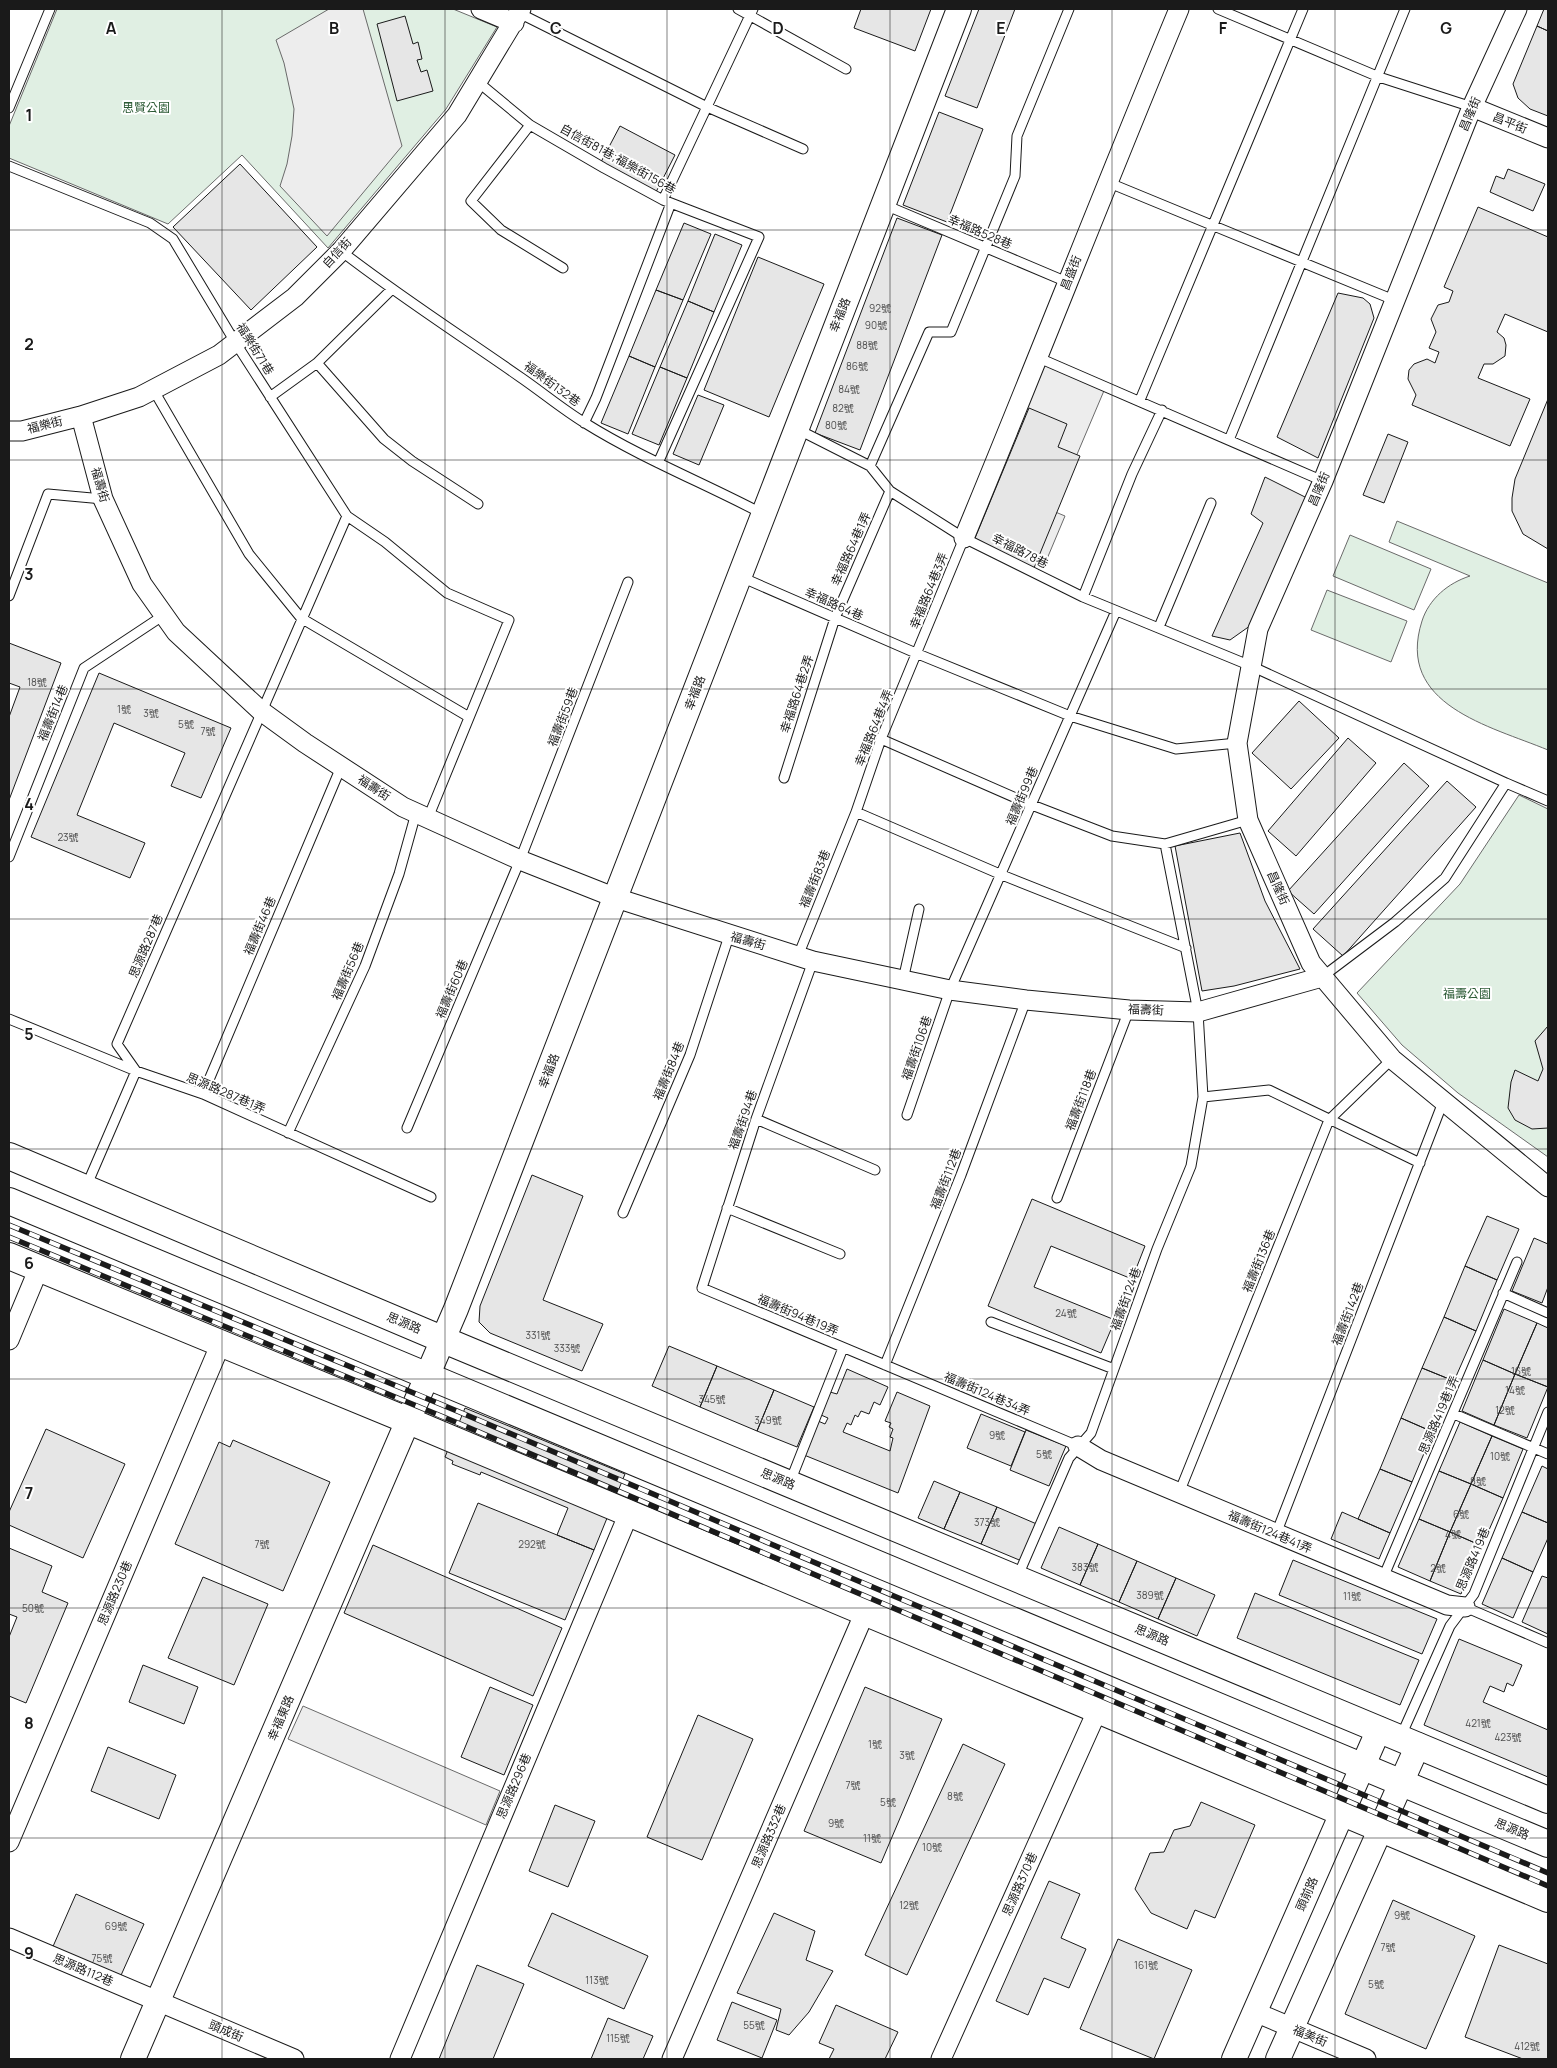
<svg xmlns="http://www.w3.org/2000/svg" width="1557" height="2068" font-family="Manrope,'Noto Sans TC',sans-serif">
  <rect width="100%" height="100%" fill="#fff"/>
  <path fill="#e0efe3" stroke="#6a6a6a" d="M57,9H453L497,27L446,109L328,248L242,155L168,224L9,158V126Z
    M1397,521L1548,583V750C1490,726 1395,705 1422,621C1429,599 1448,583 1470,576L1389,542Z
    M1350,535L1431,569L1414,610L1333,576Z
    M1327,590L1407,621L1391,662L1311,630Z
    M1519,795L1548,809V1157L1458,1093L1402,1045L1357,993L1460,884Z"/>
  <path fill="#ededed" stroke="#6a6a6a" d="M329,9H363L402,146L327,236L280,186L287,164L292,136L294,109L284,63L276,40Z
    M1045,362L1106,386L1053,511L1065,516L1044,566L976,535Z
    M303,1706L500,1791L486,1825L288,1739Z"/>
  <path fill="#e6e6e6" stroke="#1a1a1a" d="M861,9H931L915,51L854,28Z
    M979,9H1015L977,108L945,96Z
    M1544,9H1548V31L1537,26Z
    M405,16L413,44L418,42L422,59L417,60L421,72L427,70L433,91L397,101L377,24Z
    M1537,26L1548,31V116L1530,109L1518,98L1513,84Z
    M939,112L983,129L947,222L903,205Z
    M620,126L675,155L656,192L601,162Z
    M240,164L317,247L251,310L173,227Z
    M1508,169L1545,184L1533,211L1490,192L1496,176L1504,179Z
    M1478,207L1548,237V332L1505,314L1497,332L1504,338L1506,345L1505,356L1493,364H1484L1478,378L1530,399L1510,446L1412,405L1416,395L1408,379L1409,370L1414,364L1427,359L1435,363L1439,352L1429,348L1436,332L1431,319L1438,305L1449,302L1453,291L1444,287Z
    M897,218L942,235L860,450L815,433Z
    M684,223L711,234L683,300L656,290Z
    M715,234L742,245L714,312L688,301Z
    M758,257L824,284L769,417L704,390Z
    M656,290L683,300L655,367L629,356Z
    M1338,293L1363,298L1370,304L1374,318L1318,458L1277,437Z
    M688,301L714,312L687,378L660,367Z
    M629,356L655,367L628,434L601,423Z
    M660,367L687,378L659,445L632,434Z
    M698,395L724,405L699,465L673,454Z
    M1548,399V549L1523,534L1512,511V498L1515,479Z
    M1029,408L1067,424L1058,447L1080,456L1034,568L973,543Z
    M1388,434L1408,442L1384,503L1363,495Z
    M1265,477L1307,498L1254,623L1230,640L1212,636L1263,523L1251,514Z
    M9,643L61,663L9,800V717L20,687L9,683Z
    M99,673L231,728L201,798L171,786L185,753L114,723L77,815L145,843L130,878L31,837Z
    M1299,701L1339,738L1291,789L1252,753Z
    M1348,738L1376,763L1296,856L1268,831Z
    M1404,763L1429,786L1314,914L1288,891Z
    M1447,781L1476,807L1343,956L1313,929Z
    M1240,833L1265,901L1300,969L1234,986L1202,991L1175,846Z
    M1548,1026V1128L1532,1129L1515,1120L1508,1108L1511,1082L1515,1070L1538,1081L1543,1069L1535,1041Z
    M532,1175L583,1196L543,1300L603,1324L582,1371L490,1333L479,1322L480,1306Z
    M1032,1199L1145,1246L1132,1279L1051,1246L1034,1287L1115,1320L1101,1353L988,1306Z
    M1487,1216L1519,1229L1497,1280L1465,1266Z
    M1534,1238L1548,1244V1287L1542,1303L1512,1291Z
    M1465,1266L1497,1280L1476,1331L1444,1317Z
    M1504,1309L1537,1323L1515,1374L1483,1360Z
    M1444,1317L1476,1331L1454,1381L1422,1368Z
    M1537,1323L1548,1328V1387L1515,1374Z
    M669,1346L717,1366L700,1407L652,1386Z
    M1483,1360L1515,1374L1494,1425L1462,1411Z
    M717,1366L774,1390L757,1431L700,1407Z
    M1422,1368L1454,1381L1433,1432L1401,1418Z
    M847,1369L888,1387L880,1405L874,1402L869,1414L861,1411L858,1417L855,1415L851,1425L847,1423L843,1432L890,1451L893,1438L890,1437L893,1429L889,1427L891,1423L885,1421L897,1392L930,1406L898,1493L804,1455L818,1421L825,1424L828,1418L821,1415L830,1392L837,1394Z
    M1515,1374L1548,1387L1527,1438L1494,1425Z
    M774,1390L814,1407L797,1447L757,1431Z
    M465,1408L625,1474L594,1550L557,1535L568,1508L481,1472L480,1475L452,1464L453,1461L445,1457Z
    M981,1414L1025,1432L1011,1466L967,1448Z
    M1401,1418L1433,1432L1412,1482L1380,1469Z
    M1460,1422L1492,1436L1471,1484L1439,1471Z
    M46,1429L125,1464L83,1558L9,1525V1512Z
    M1026,1430L1066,1446L1049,1486L1010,1470Z
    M1492,1436L1523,1449L1503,1498L1471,1484Z
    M233,1440L330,1482L283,1591L175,1544L219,1442L230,1447Z
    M1542,1466L1548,1469V1523L1522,1512Z
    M1380,1469L1412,1482L1390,1533L1358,1519Z
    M1439,1471L1471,1484L1450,1532L1419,1519Z
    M934,1481L960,1492L944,1529L918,1518Z
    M1471,1484L1503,1498L1482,1546L1450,1532Z
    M960,1492L997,1507L981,1544L944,1529Z
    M478,1503L594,1550L565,1620L449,1573Z
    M997,1507L1039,1525L1024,1562L981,1544Z
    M1342,1512L1390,1533L1379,1559L1331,1539Z
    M1522,1512L1548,1523V1538L1533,1572L1502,1558Z
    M1419,1519L1450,1532L1430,1581L1398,1567Z
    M1059,1527L1098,1544L1080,1585L1041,1568Z
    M1450,1532L1482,1546L1461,1594L1430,1581Z
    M1098,1544L1137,1561L1119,1602L1080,1585Z
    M373,1545L562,1628L533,1696L344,1613Z
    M9,1548L52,1566L42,1592L68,1603L26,1703L9,1696V1637L17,1617L9,1614Z
    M1502,1558L1533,1572L1513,1618L1482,1604Z
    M1293,1560L1437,1619L1422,1654L1279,1595Z
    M1137,1561L1176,1578L1158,1619L1119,1602Z
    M1542,1576L1548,1578V1634L1522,1622Z
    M203,1577L268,1604L234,1685L168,1658Z
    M1176,1578L1215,1595L1197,1636L1158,1619Z
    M1255,1593L1419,1660L1400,1705L1237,1638Z
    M1459,1639L1522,1665L1513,1686L1507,1683L1504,1692L1490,1686L1483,1702L1548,1730V1777L1424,1725Z
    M143,1665L198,1687L184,1724L129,1702Z
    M490,1687L533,1705L504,1775L461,1757Z
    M865,1687L942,1719L881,1863L804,1831Z
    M698,1715L753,1739L702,1860L647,1837Z
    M963,1744L1005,1764L907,1975L865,1955Z
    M108,1747L176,1775L159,1819L91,1791Z
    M1201,1802L1255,1825L1215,1918L1195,1910L1187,1929L1151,1913L1135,1889L1150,1853L1164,1852L1174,1830L1190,1826Z
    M555,1805L595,1821L568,1887L529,1871Z
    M1049,1881L1080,1894L1061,1938L1086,1949L1069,1988L1044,1978L1028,2015L996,2001Z
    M76,1894L144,1924L118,1982L51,1951Z
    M1393,1900L1475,1936L1426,2049L1345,2014Z
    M552,1913L648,1956L624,2009L528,1966Z
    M774,1913L815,1931L806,1960L833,1971L809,2012L789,2035L776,2030L781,2009L737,1993Z
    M1118,1939L1192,1970L1154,2059L1080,2029Z
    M1499,1945L1548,1964V2059H1523L1465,2037Z
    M477,1965L524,1984L493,2059H439Z
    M732,2002L777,2020L762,2058L717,2040Z
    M836,2005L898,2032L885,2059H829L834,2049L819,2043Z
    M608,2018L653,2036L643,2059H591Z"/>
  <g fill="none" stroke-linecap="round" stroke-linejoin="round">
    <g stroke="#1a1a1a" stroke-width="11">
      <path id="service" d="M738,9L846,69
        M1218,9L1379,77L1472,107
        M519,13L707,107L803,149
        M478,82L530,125L604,168L663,200L759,237L658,463
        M9,108L50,9
        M530,125L471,201L501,230L563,268
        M9,166L150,223L173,239L235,342L347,516L385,542L447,593L509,620L428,818
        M1107,182L1394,300
        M663,200L753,9
        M885,205L1067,282
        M341,251C399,296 460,335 520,377C542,392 562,409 585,423C641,458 704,483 763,514
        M1039,358L1323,481
        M317,363L384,439L412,461L478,504
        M153,389L249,554L301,618L469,717
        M270,397L317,363L391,290
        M1140,400L1303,9
        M584,423L596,398L671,203
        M797,429L870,466L890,491L964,538L1083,597L1251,666L1506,783L1445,878L1395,922L1322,977
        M1229,440L1405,9
        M870,466L929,332H951L1015,176L1017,136L1069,9
        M741,577L918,654L1070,716L1176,749L1237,743
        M9,596L48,494L103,499
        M1083,597L1132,474L1162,410
        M1159,627L1211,503
        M881,739L1032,805L1112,836L1165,844L1248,820
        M784,778L835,618L890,491
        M1506,783L1548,801
        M856,812L1002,875L1186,948
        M9,857L84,668L164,615
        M798,956L856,812L881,739L964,538
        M813,961L756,1119L702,1288L1078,1446
        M903,980L919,909
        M9,1019L136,1071L203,1094L431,1197
        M203,1094L341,767
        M1203,1097L1269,1090L1420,1163
        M907,1115L950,990L1116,611
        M756,1119L875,1170
        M407,1128L520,860L628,582
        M288,1133L365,966L399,874L416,813
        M86,1187L136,1071L117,1044L347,516
        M1057,1198L1129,1010
        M727,1208L840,1254
        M623,1213L690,1055L729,936
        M1503,1293L1548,1313
        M991,1322L1114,1369
        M885,1365L961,1175L1026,1000
        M1454,1414L1548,1454
        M790,1482L843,1348
        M1179,1493L1329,1120L1392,1059
        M1276,1534L1443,1102
        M1017,1578L1069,1458L1091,1433L1157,1249L1191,1166L1203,1097L1198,1012L1165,844
        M1383,1578L1517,1262
        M1465,1607L1548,1643
        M1401,1736L1450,1626L1474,1594L1548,1412"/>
    </g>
    <g stroke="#1a1a1a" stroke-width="21">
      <path id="minor" d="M481,9L514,23
        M1517,9L1472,107L1323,481L1258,629L1237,743L1248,820L1311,963L1392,1059L1548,1187
        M1472,107L1548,138
        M81,416L103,499L142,584L176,632L261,711L305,743L403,807L520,860L616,898L813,961L950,990L1026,1000L1129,1010L1198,1012L1322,977
        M9,431H22L81,416L139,397L219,355L295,297L341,251L457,115L521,9
        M964,538C1037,362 1106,184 1179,9
        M9,1340L39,1268
        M1078,1446L1101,1460L1447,1605L1465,1607
        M9,1842L221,1343
        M9,1938L294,2059
        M1255,2012L1366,2059
        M400,2059L629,1513
        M672,2059L865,1612
        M941,2059L1098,1709"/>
    </g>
    <g stroke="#1a1a1a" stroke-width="26">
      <path id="tertiary" d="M133,2059L456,1309L959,9
        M1234,2059L1379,1729
        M1278,2059L1418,1745"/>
    </g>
    <g stroke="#1a1a1a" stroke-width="28">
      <path id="secondary" d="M9,1156L444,1340L1548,1800
        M9,1201L1548,1844
        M9,1256L409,1421L1548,1899"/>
    </g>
    <use href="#service" stroke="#fff" stroke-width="9"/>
    <use href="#minor" stroke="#fff" stroke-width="19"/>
    <use href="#tertiary" stroke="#fff" stroke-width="24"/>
    <use href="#secondary" stroke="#fff" stroke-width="26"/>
    <g stroke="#1a1a1a" stroke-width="5.5">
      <path id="rail" d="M9,1225L457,1411L1548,1873
        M9,1237L453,1421L1548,1886"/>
    </g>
    <use href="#rail" stroke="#fff" stroke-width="4" stroke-dasharray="11" stroke-linecap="butt"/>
  </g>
  <path fill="none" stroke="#1a1a1a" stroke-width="1" stroke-opacity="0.55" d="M222,9V2059M445,9V2059M667,9V2059M890,9V2059M1112,9V2059M1335,9V2059M9,230H1548M9,460H1548M9,689H1548M9,919H1548M9,1149H1548M9,1379H1548M9,1608H1548M9,1838H1548"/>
  <g text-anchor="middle" stroke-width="4" stroke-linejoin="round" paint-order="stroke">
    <g font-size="10" fill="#4d4d4d">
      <text x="880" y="312">92號</text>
      <text x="876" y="329">90號</text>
      <text x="867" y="349">88號</text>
      <text x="857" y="370">86號</text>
      <text x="849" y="393">84號</text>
      <text x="843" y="412">82號</text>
      <text x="836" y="429">80號</text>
      <text x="37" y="686">18號</text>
      <text x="124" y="713">1號</text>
      <text x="151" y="717">3號</text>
      <text x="186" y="728">5號</text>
      <text x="208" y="735">7號</text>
      <text x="68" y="841">23號</text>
      <text x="1066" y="1317">24號</text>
      <text x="538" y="1339">331號</text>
      <text x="567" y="1352">333號</text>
      <text x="1521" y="1375">16號</text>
      <text x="1515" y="1394">14號</text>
      <text x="712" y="1403">345號</text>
      <text x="1505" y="1414">12號</text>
      <text x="768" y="1424">349號</text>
      <text x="997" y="1439">9號</text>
      <text x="1044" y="1458">5號</text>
      <text x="1500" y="1460">10號</text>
      <text x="1478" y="1485">8號</text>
      <text x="1461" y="1518">6號</text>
      <text x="987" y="1526">373號</text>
      <text x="1453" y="1538">4號</text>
      <text x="262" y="1548">7號</text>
      <text x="532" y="1548">292號</text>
      <text x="1085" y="1571">383號</text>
      <text x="1438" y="1572">2號</text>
      <text x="1150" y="1599">389號</text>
      <text x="1352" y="1600">11號</text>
      <text x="33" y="1612">50號</text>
      <text x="1478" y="1727">421號</text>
      <text x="1508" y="1741">423號</text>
      <text x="875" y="1748">1號</text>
      <text x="907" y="1759">3號</text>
      <text x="853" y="1789">7號</text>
      <text x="955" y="1800">8號</text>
      <text x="888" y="1806">5號</text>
      <text x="836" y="1827">9號</text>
      <text x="872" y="1842">11號</text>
      <text x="932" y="1851">10號</text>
      <text x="909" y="1909">12號</text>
      <text x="1402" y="1919">9號</text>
      <text x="116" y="1930">69號</text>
      <text x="1388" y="1951">7號</text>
      <text x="102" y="1962">75號</text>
      <text x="1146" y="1969">161號</text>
      <text x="597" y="1984">113號</text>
      <text x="1376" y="1988">5號</text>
      <text x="754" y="2029">55號</text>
      <text x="618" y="2042">115號</text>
      <text x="1527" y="2050">412號</text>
    </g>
    <g font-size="12" fill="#2b5a34" stroke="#fff">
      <text x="146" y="112">思賢公園</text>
      <text x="1467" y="998">福壽公園</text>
    </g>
    <g font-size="12" fill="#1a1a1a" stroke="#fff">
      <text transform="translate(1470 114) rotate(-67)" y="4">昌隆街</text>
      <text transform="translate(1510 123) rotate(22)" y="4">昌平街</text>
      <text transform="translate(618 159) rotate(29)" y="4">自信街81巷;福樂街156巷</text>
      <text transform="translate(980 232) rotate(23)" y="4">幸福路528巷</text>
      <text transform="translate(337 253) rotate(-47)" y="4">自信街</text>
      <text transform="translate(1071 273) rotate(-69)" y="4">昌盛街</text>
      <text transform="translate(840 315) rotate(-68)" y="4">幸福路</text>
      <text transform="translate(255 349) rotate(58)" y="4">福樂街71巷</text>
      <text transform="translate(552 384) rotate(36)" y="4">福樂街132巷</text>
      <text transform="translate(45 425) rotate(-14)" y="4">福樂街</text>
      <text transform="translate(100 485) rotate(74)" y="4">福壽街</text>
      <text transform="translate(1319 489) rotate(-67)" y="4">昌隆街</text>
      <text transform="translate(851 549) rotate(-66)" y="4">幸福路64巷1弄</text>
      <text transform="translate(1020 551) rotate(27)" y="4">幸福路78巷</text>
      <text transform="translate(929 591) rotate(-68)" y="4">幸福路64巷3弄</text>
      <text transform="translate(834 604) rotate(24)" y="4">幸福路64巷</text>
      <text transform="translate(695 693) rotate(-69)" y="4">幸福路</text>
      <text transform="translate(797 694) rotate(-72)" y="4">幸福路64巷2弄</text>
      <text transform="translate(53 713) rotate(-68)" y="4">福壽街14巷</text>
      <text transform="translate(563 717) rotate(-69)" y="4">福壽街59巷</text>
      <text transform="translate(874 728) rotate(-68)" y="4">幸福路64巷4弄</text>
      <text transform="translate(374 788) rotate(33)" y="4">福壽街</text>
      <text transform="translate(1022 796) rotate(-67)" y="4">福壽街99巷</text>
      <text transform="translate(815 879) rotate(-68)" y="4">福壽街83巷</text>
      <text transform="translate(1278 888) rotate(66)" y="4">昌隆街</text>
      <text transform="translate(260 926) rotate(-67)" y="4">福壽街46巷</text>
      <text transform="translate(748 941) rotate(16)" y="4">福壽街</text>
      <text transform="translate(146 946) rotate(-67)" y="4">思源路287巷</text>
      <text transform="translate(348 971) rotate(-67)" y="4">福壽街56巷</text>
      <text transform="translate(452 989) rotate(-67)" y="4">福壽街60巷</text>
      <text transform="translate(1146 1010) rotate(2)" y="4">福壽街</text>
      <text transform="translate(917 1048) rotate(-71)" y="4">福壽街106巷</text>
      <text transform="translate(549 1071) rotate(-69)" y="4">幸福路</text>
      <text transform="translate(669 1071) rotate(-68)" y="4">福壽街84巷</text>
      <text transform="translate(226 1093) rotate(23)" y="4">思源路287巷1弄</text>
      <text transform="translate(1081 1100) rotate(-69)" y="4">福壽街118巷</text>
      <text transform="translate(743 1120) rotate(-71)" y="4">福壽街94巷</text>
      <text transform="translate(946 1179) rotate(-69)" y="4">福壽街112巷</text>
      <text transform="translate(1259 1261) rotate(-68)" y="4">福壽街136巷</text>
      <text transform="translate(1126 1299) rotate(-70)" y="4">福壽街124巷</text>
      <text transform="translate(1348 1314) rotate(-69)" y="4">福壽街142巷</text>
      <text transform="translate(798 1315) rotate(23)" y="4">福壽街94巷19弄</text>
      <text transform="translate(404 1323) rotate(23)" y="4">思源路</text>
      <text transform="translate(987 1394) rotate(23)" y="4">福壽街124巷34弄</text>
      <text transform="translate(1439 1415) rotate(-67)" y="4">思源路419巷1弄</text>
      <text transform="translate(778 1479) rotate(23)" y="4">思源路</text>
      <text transform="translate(1270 1532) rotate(23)" y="4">福壽街124巷41弄</text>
      <text transform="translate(1473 1559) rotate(-67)" y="4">思源路419巷</text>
      <text transform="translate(115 1593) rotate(-67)" y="4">思源路230巷</text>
      <text transform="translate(1152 1635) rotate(23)" y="4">思源路</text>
      <text transform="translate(281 1718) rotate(-67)" y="4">幸福東路</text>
      <text transform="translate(514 1786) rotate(-67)" y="4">思源路296巷</text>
      <text transform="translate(1512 1829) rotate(23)" y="4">思源路</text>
      <text transform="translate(769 1836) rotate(-67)" y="4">思源路332巷</text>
      <text transform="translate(1020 1884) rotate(-66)" y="4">思源路370巷</text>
      <text transform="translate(1307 1894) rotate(-66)" y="4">頭前路</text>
      <text transform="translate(83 1970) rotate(23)" y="4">思源路112巷</text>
      <text transform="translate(226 2031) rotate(23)" y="4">頭成街</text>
      <text transform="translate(1310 2036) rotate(23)" y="4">福美街</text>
    </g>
  </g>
  <g font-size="16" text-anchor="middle" font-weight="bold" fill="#1a1a1a" stroke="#fff" stroke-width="4" stroke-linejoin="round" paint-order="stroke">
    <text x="111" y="34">A</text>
    <text x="334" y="34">B</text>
    <text x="556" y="34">C</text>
    <text x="778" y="34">D</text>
    <text x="1001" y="34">E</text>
    <text x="1223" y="34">F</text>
    <text x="1446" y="34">G</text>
    <text x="29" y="121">1</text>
    <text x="29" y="350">2</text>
    <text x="29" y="580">3</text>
    <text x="29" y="810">4</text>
    <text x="29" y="1040">5</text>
    <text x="29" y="1269">6</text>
    <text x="29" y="1499">7</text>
    <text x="29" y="1729">8</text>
    <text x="29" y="1959">9</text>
  </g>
  <rect width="1557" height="2068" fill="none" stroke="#1a1a1a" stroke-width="20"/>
</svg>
